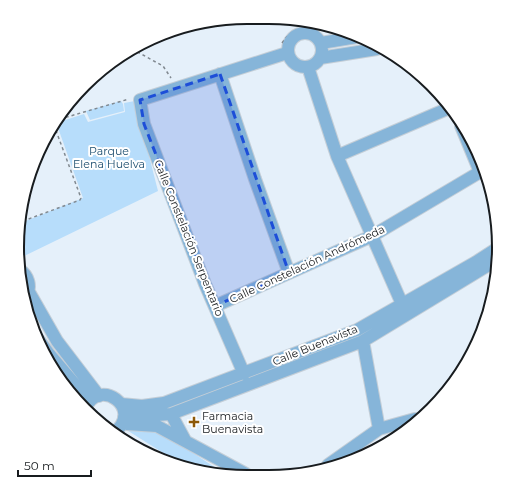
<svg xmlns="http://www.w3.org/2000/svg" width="516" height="494" font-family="Montserrat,sans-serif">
  <rect width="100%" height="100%" fill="#e5f0fa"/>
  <path fill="#b7ddfb" d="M121,101L123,104L124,111L90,120L86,111Z
    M135,101L158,191L18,259L23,222L83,198L57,125L59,122L84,114L88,122L125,112L124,103Z
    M155,428L222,472L189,469L125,429Z"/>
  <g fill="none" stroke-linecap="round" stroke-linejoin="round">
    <g stroke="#c4ced7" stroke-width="14">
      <path id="minor" d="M288 50a17 17 0 1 1 34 0a17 17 0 1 1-34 0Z
        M321,43L357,37
        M320,58L377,49
        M308,67L337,156L402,304
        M220,74L255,179L289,273
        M337,156L447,109
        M19,269C29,276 31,286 27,296
        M29,292L57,341L99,396
        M215,306L372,236L480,172L461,126
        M38,339L49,354L89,401
        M363,341L379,429
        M244,374L205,284L144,124L140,100L287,53
        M121,404L142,406L164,403L357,330L476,262L496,249
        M85,409C98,376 145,408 114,433
        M171,414L185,440
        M124,417L171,414L363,341L495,261
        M127,424L157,426L246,474
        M328,465L379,429L415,419"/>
    </g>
    <path stroke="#818990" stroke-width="1.5" stroke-dasharray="3 3" stroke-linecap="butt" d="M282,43C291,30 303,24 317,32
      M132,49L163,66L171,78
      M60,119L129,99
      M23,221L80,200L81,198L55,128"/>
    <use href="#minor" stroke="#86b5d9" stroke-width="12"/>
  </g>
  <path fill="#1d4ed8" fill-opacity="0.2" stroke="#1d4ed8" stroke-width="3" stroke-dasharray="8 5" stroke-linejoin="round" d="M220,74L289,273L215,306L144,124L140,100Z"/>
  <path fill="#8d5908" stroke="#fff" stroke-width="1.5" d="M192 416h4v4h4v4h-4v4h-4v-4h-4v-4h4z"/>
  <g text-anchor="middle" stroke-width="4" stroke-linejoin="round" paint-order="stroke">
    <g font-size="11" fill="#1b4d6f" stroke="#fff">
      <text x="109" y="155">Parque<tspan x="109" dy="13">Elena Huelva</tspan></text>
    </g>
    <g font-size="11" fill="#181c1f" stroke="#fff">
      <text transform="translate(189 238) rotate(68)" y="4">Calle Constelación Serpentario</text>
      <text transform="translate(307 264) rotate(-25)" y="4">Calle Constelación Andrómeda</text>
      <text transform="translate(315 345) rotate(-22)" y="4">Calle Buenavista</text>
    </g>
    <g font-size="11" fill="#181c1f" stroke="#fff" text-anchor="start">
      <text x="202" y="420">Farmacia<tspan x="202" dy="13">Buenavista</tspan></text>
    </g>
  </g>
  <path d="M0 0H516V494H0ZM247 24H269A223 223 0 0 1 492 247V247A223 223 0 0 1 269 470H247A223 223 0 0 1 24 247V247A223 223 0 0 1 247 24Z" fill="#fff" fill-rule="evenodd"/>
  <path fill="none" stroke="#181c1f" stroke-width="2" d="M247 24H269A223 223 0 0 1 492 247V247A223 223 0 0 1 269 470H247A223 223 0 0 1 24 247V247A223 223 0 0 1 247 24Z"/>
  <path d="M18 470v6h73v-6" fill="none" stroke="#181c1f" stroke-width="2"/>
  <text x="24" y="470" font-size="12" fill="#181c1f" stroke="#ffffff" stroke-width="3" paint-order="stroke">50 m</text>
</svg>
